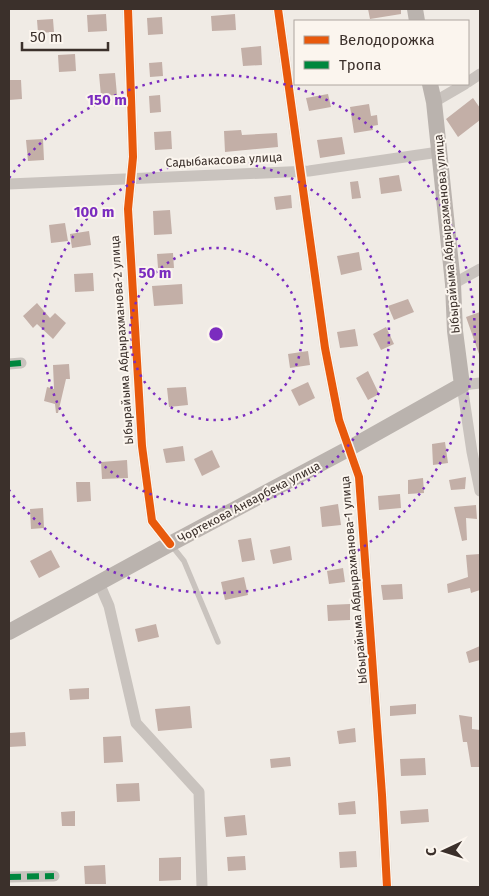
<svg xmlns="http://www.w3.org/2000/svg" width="489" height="896" font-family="'Fira Sans',sans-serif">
  <rect width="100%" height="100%" fill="#f0ebe5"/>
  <path fill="#c3afa7" d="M368,9H401V14L370,19Z
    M106,14L107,31L88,32L87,15Z
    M235,14L236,30L212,31L211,16Z
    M162,17L163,34L148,35L147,18Z
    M53,19L54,32L38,33L37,20Z
    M261,46L262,65L243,66L241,48Z
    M75,54L76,71L59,72L58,55Z
    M162,62L163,76L150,77L149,63Z
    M115,73L117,95L101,96L99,74Z
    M9,80H21L22,99L9,100Z
    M328,94L331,107L309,111L306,98Z
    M160,95L161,112L150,113L149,96Z
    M473,98L480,108V120L458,137L446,119Z
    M369,104L371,116L377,115L378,125L372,126L373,130L354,133L350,107Z
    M241,130L242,135L277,133L278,147L225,152L224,131Z
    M171,131L172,149L155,150L154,132Z
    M342,137L345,154L320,158L317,140Z
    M43,139L44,160L28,161L26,140Z
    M399,175L402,191L381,194L379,178Z
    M358,181L361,198L352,199L350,182Z
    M291,195L292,208L276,210L274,197Z
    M170,210L172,234L154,235L153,211Z
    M65,223L68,241L51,243L49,225Z
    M89,231L91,245L72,248L70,234Z
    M359,252L362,270L341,275L337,256Z
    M173,253L174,268H158L157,254Z
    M93,273L94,291L75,292L74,274Z
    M182,284L183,304L154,306L152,286Z
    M408,299L414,312L394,320L388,306Z
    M37,303L50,318L55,313L66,323L53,339L37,324L33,328L23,316Z
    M480,312V354H479L466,317Z
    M386,327L394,344L381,350L373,334Z
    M355,329L358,346L340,348L337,332Z
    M308,351L310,365L290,368L288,354Z
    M69,364L70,379H66L58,413H56L55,404L44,401L47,387L54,389L53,365Z
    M368,371L379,394L368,400L356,378Z
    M308,382L315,398L299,406L291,390Z
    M186,387L188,405L169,407L167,388Z
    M445,442L448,463L433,465L432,444Z
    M183,446L185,461L166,463L163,449Z
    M212,450L220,467L202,476L194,459Z
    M127,460L128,478L102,479L101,462Z
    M466,477L465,489L451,490L449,480Z
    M423,478L424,493L408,494V480Z
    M76,482H90L91,501L77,502Z
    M400,494L401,508L379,510L378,496Z
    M338,504L341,525L322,527L320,507Z
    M476,505L477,519L466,518L467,540L462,541L454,507Z
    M43,508L44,528L31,529L30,509Z
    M251,538L255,560L242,562L238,540Z
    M290,546L292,560L273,564L270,550Z
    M51,550L60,567L39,578L30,561Z
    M480,554V590L471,593L470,588L448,593L447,584L468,577L466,555Z
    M343,568L345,582L329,584L327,571Z
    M244,577L248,595L225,600L221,582Z
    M402,584L403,599L383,600L381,585Z
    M350,604V620L328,621L327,605Z
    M156,624L159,637L138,642L135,629Z
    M480,646V660L469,663L466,652Z
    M89,688V699L70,700L69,689Z
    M416,704V714L390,716V706Z
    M190,706L192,728L158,731L155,709Z
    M459,715L472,717V729L480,730V767H471L467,742H463Z
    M355,728L356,742L339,744L337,731Z
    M25,732L26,746L9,747V733Z
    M121,736L123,762L104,763L103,737Z
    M290,757L291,766L271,768L270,759Z
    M425,758L426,775L401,776L400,759Z
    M139,783L140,801L117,802L116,784Z
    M355,801L356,814L339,815L338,803Z
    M428,809L429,822L401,824L400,811Z
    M75,811V826H62L61,812Z
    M245,815L247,835L226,837L224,817Z
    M356,851L357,867L340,868L339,852Z
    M245,856L246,870L228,871L227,857Z
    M181,857V880L159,881V858Z
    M105,865L106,884H85L84,866Z"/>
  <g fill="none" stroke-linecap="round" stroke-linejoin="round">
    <path stroke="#c9c3be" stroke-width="5.5" d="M172,546L184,561L218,642"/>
    <path stroke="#c9c3be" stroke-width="11" d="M128,9L133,157L128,209L142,446L152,521L170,544
      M278,9L325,348L339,420L359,477L382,795L387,887
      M468,82L480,74
      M434,102L465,84
      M9,184L309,171L439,152
      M453,284L480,269
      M9,364L21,363
      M480,383L462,385L472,452L480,491
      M99,583L109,606L136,723L199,792L202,887
      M9,877L54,876"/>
    <path stroke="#bab3ae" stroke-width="16" d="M415,9L417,21
      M9,632L170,544L348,449L462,385L455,331L453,284L434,102L430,84"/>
    <path stroke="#00873e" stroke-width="6" stroke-dasharray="12 6" stroke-linecap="butt" d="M9,364L21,363
      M9,877L54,876"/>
    <g stroke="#fbf5ee" stroke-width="11">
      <path id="cycleway" d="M128,9L133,157L128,209L142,446L152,521L170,544
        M278,9L325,348L339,420L359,477L382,795L387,887"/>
    </g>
    <use href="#cycleway" stroke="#e8590c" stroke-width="8"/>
  </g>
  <g fill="none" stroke="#7b2cbf" stroke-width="2.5" stroke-dasharray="2.5 5">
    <circle cx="216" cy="334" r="86"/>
    <circle cx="216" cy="334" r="173"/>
    <path d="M9 178A259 259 0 1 1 9 490"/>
  </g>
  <g text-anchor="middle" stroke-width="4" stroke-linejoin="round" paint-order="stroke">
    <g font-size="12" fill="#3b302b" stroke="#fbf5ee">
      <text transform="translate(224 160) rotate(-3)" y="4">Садыбакасова улица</text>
      <text transform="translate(447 234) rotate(-95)" y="4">Ыбырайыма Абдырахманова улица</text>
      <text transform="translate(122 340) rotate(-94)" y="4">Ыбырайыма Абдырахманова-2 улица</text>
      <text transform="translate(249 502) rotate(-28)" y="4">Чортекова Анварбека улица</text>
      <text transform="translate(354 580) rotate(-95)" y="4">Ыбырайыма Абдырахманова-1 улица</text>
    </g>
  </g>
  <circle cx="216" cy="334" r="8" fill="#7b2cbf" stroke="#fbf5ee" stroke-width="2.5"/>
  <g font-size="15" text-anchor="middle" font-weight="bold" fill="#7b2cbf" stroke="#fbf5ee" stroke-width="4" stroke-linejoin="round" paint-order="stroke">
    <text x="107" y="105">150 m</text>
    <text x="94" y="217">100 m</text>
    <text x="155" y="278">50 m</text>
  </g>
  <rect width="489" height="896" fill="none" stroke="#3b302b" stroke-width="20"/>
  <rect x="294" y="20" width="175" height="65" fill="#fbf5ee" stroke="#aea6a0"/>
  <rect x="304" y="36" width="25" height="8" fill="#e8590c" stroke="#aea6a0"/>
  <text x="339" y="45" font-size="15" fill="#3b302b">Велодорожка</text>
  <rect x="304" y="61" width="25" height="8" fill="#00873e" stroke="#aea6a0"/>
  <text x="339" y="70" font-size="15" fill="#3b302b">Тропа</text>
  <g transform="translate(444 851) rotate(266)" stroke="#fbf5ee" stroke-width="4" paint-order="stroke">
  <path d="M0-4L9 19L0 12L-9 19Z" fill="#3b302b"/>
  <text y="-8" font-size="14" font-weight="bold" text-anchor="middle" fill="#3b302b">С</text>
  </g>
  <path d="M22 42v8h86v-8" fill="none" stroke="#3b302b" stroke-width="2.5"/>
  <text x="30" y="42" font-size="15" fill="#3b302b" stroke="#fbf5ee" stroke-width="4" paint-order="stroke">50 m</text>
</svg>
